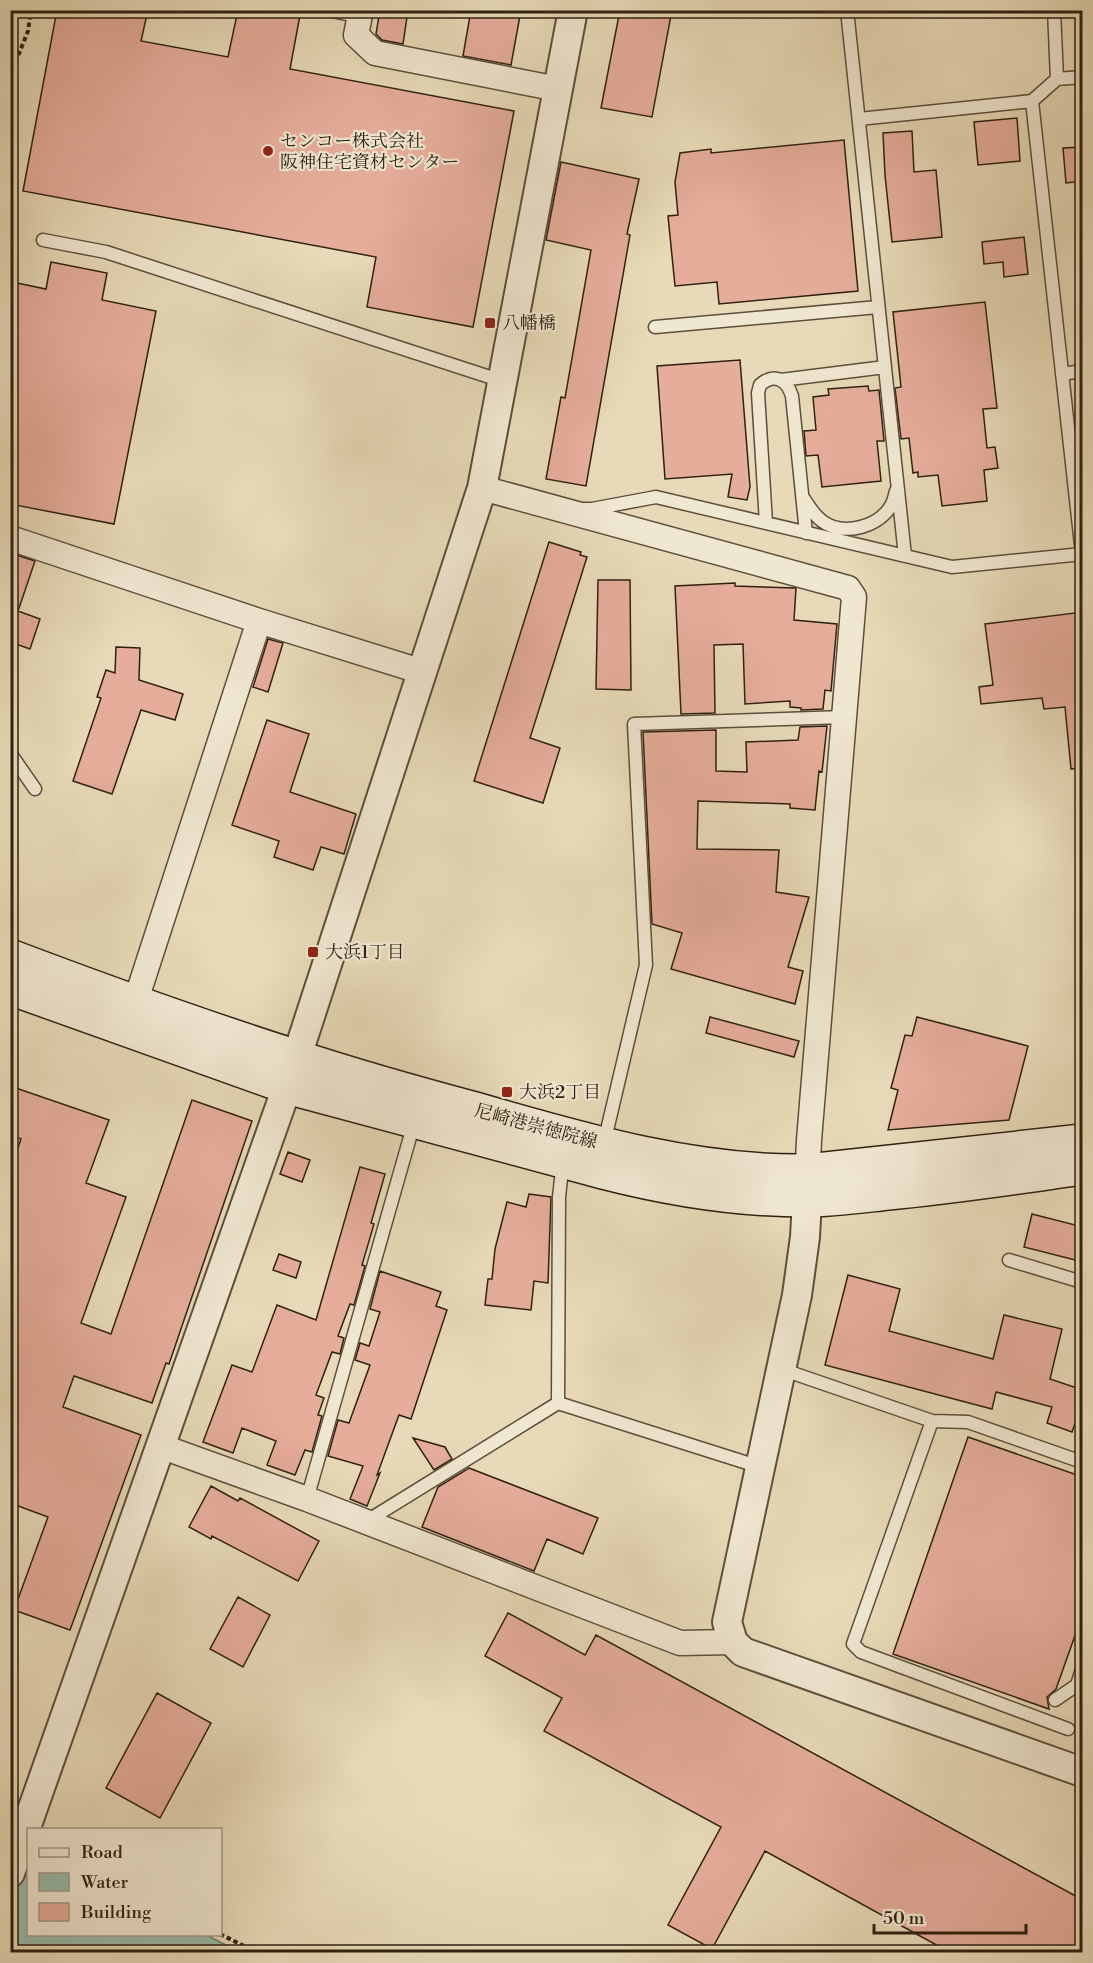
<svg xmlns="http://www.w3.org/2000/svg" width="1093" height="1963" font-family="'Libre Bodoni','Noto Serif JP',serif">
  <rect width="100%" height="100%" fill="#e8dab8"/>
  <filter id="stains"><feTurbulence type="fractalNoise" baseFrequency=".00333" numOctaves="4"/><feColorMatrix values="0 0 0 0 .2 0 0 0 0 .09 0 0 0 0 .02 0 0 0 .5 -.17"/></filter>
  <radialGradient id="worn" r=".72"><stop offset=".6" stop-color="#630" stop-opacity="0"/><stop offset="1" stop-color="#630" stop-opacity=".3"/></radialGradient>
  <path fill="#98bbab" stroke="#6e7d6d" stroke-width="1.5" d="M10,1835L28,1844V1934L206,1935L240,1952H11Z"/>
  <path fill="#e6ad9b" stroke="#2f2111" stroke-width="1.5" d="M57,10H148L141,41L228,57L238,10H275L300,15L290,69L514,111L473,327L367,307L376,257L23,191Z
    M380,10H408L403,44L382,40L376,34Z
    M471,10H521L511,65L463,56Z
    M620,10H672L652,117L601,108Z
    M1017,118L1020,161L978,165L974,122Z
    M912,131L914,172L936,170L942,237L892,242L885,175L883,133Z
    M844,140L858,291L719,304L717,282L675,286L668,216L678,215L675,182L680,153L711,149V153Z
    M1083,147V181L1066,183L1063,148Z
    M561,162L639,179L627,234L630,235L586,486L546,479L561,397L565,398L591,250L546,240Z
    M1024,237L1028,274L1004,277L1003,262L984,264L982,242Z
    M51,262L107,273L102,300L156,311L114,524L10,504V291L12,282L46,289Z
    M985,302L997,408L983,409L987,448L995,447L998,468L984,470L987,501L942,506L938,475L918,477V472L913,473L909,438L901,439L895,388L901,387L893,312Z
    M740,360L750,487L747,500L728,497L732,474L665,479L657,366Z
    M868,386L869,391L879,390L884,441H877L881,481L822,487L818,455L806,456L804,431L816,430L813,397L829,395L828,389Z
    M549,542L581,552L580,555L587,557L530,738L560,748L543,803L474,781Z
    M10,553L35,561L18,611L40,619L30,649L10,642Z
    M598,580H630L631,690L596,689Z
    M735,583V586L796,588L794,620L837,624L831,691L825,690L823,709L801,710V708L790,707V701L745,704L743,644L714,645L715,713L681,714L675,586Z
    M1083,612V768L1071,769L1065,707L1044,709L1042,698L981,704L979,687L993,685L985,624Z
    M268,639L283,643L268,692L253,687Z
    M116,647L140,648L139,680L183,694L175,720L141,710L112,794L73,781L101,698L97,697L106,670L115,673Z
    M267,720L309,734L290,792L356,814L344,854L321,847L313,870L274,857L279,841L232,825Z
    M827,726L822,772L819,771L815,810L790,808V804L698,801L697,849L779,850L776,892L809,897L788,967L803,971L795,1004L671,969L682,933L652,924L643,732L716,730V771L747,772L746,742L798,740L800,727Z
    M710,1017L799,1041L794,1057L706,1033Z
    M917,1017L1028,1046L1009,1120L888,1130L898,1090L891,1088L905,1035L912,1036Z
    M10,1086L109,1120L86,1183L126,1197L81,1323L111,1334L192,1100L252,1121L169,1364L166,1363L152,1403L74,1376L63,1407L141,1435L70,1630L14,1610L48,1517L10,1503V1170L21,1139L10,1135Z
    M288,1152L310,1160L302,1182L280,1174Z
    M360,1167L385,1174L371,1223L374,1224L362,1265L365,1266L354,1305L350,1304L338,1336L344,1338L340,1354L332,1352L316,1395L324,1398L318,1415L322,1416L312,1452L305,1450L295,1475L267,1465L276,1441L242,1428L233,1453L203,1442L232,1365L252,1372L277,1305L316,1320Z
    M529,1194L551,1197L548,1283L534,1281L531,1310L485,1305L488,1279H492L495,1249L507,1202L526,1207Z
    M1032,1214L1083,1227V1262L1024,1247Z
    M279,1254L301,1262L296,1278L273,1270Z
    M380,1271L441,1292L436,1306L447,1310L411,1419L399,1415L377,1475L380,1473L367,1506L350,1499L363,1466L328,1456L338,1420L349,1423L370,1365L355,1360L360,1343L369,1346L380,1312L370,1309Z
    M848,1275L900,1289L889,1331L993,1359L1004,1315L1062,1329L1050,1379L1083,1390V1401L1072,1432L1047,1423L1052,1407L996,1392L992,1409L825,1365Z
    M968,1437L1083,1477V1613L1056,1689L1047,1697L1049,1709L893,1654Z
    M413,1438L445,1447L452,1459L434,1470Z
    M469,1468L598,1518L583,1554L547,1539L534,1571L422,1527L438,1487Z
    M211,1486L238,1501L240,1498L319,1541L298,1581L212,1536L211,1539L189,1527Z
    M238,1597L270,1615L243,1667L210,1649Z
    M508,1613L585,1655L596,1635L1083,1900V1953H951L765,1851L712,1949L668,1925L721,1827L544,1731L562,1698L485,1656Z
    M157,1693L211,1723L160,1818L106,1788Z"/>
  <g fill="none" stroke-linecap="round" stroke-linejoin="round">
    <g stroke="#5d4f3b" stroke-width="15">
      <path id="service" d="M328,10L360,17
        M847,10L905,556
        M1054,10L1057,79
        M859,119L1032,101L1057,79L1082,77
        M43,240L106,252L502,381
        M655,327L878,307
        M1062,374L1082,371
        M781,380L885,367
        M804,499C809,507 814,515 822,521C843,537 880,527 892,504C894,500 895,495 896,491
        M584,509H592L656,497L952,567L1082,554L1032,101
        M766,523L758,393L760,385C775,372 787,380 792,396L806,533
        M10,753L35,789
        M604,1143L646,965L634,724L844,717
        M1009,1260L1082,1282
        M781,1369L932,1421L968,1422L1082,1462
        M558,1403L559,1197L563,1161
        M932,1421L853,1644L861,1652L1068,1729
        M307,1499L414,1123
        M367,1521L558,1403L760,1467
        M1055,1700L1077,1685L1082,1669"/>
    </g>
    <g stroke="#5d4f3b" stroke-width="27">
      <path id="minor" d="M361,10L356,35L375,53L558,89
        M482,488L848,588L854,597L809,1140L807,1186
        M10,538L259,621L423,672
        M135,1003L259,621
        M160,1446L307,1499L680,1643L733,1642"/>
    </g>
    <g stroke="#5d4f3b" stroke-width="32">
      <path id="tertiary" d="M807,1200L805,1237L797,1295L727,1622L733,1642L743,1652L1082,1772
        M10,1873L287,1087L482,488L573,10"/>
    </g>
    <g stroke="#2f2111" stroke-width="36">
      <path id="secondary" d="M10,956C105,992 200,1026 297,1057C355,1076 415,1093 475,1109C583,1140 694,1173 807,1171L1082,1141
        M10,988L287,1087L603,1172C669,1189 737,1200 806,1200C833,1200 861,1196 888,1193C953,1187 1018,1177 1082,1168"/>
    </g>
    <path stroke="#2f2111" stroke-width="4" stroke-dasharray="4.5 3" stroke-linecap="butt" d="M10,76L28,31L31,10
      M220,1934L256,1952"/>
    <use href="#service" stroke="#f0e7d1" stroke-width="12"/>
    <use href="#minor" stroke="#f0e7d1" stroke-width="24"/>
    <use href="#tertiary" stroke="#f0e7d1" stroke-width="28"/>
    <use href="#secondary" stroke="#f0e7d1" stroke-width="33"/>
  </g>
  <g fill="#8f2418" stroke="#f0e7d1" stroke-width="2">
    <circle cx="268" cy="151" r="6"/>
    <rect x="484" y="317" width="12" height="12" rx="3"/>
    <rect x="307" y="946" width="12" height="12" rx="3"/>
    <rect x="501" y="1086" width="12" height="12" rx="3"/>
  </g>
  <g text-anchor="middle" stroke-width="4.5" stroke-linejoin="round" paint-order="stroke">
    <g font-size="18" fill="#2f2111" stroke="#f0e7d1" text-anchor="start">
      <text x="280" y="147">センコー株式会社<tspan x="280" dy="21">阪神住宅資材センター</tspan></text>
      <text x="502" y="329">八幡橋</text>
      <text x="325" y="958">大浜1丁目</text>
      <text x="519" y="1098">大浜2丁目</text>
    </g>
    <g font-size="18" fill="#2f2111" stroke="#f0e7d1">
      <text transform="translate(536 1126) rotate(15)" y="6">尼崎港崇徳院線</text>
    </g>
  </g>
  <rect width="1093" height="1963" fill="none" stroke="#e8dab8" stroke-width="36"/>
  <rect x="12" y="12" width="1069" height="1939" fill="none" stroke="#2f2111" stroke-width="3"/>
  <rect x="18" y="18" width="1057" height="1927" fill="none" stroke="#2f2111" stroke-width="1.5"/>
  <rect x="27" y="1828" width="195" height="108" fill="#f0e7d1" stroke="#a39884" stroke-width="1.5"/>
  <rect x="39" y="1848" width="30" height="9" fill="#f0e7d1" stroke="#a39884" stroke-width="1.5"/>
  <text x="81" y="1858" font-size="18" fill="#2f2111">Road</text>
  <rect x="39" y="1873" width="30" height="18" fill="#98bbab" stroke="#a39884" stroke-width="1.5"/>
  <text x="81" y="1888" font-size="18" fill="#2f2111">Water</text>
  <rect x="39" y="1903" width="30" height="18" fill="#e6ad9b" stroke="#a39884" stroke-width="1.5"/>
  <text x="81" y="1918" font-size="18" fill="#2f2111">Building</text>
  <path d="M874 1924v9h152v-9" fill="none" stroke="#2f2111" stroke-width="3"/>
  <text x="883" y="1924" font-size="18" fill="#2f2111" stroke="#f0e7d1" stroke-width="4.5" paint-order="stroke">50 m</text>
  <rect width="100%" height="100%" filter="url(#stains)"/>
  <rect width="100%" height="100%" fill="url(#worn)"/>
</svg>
